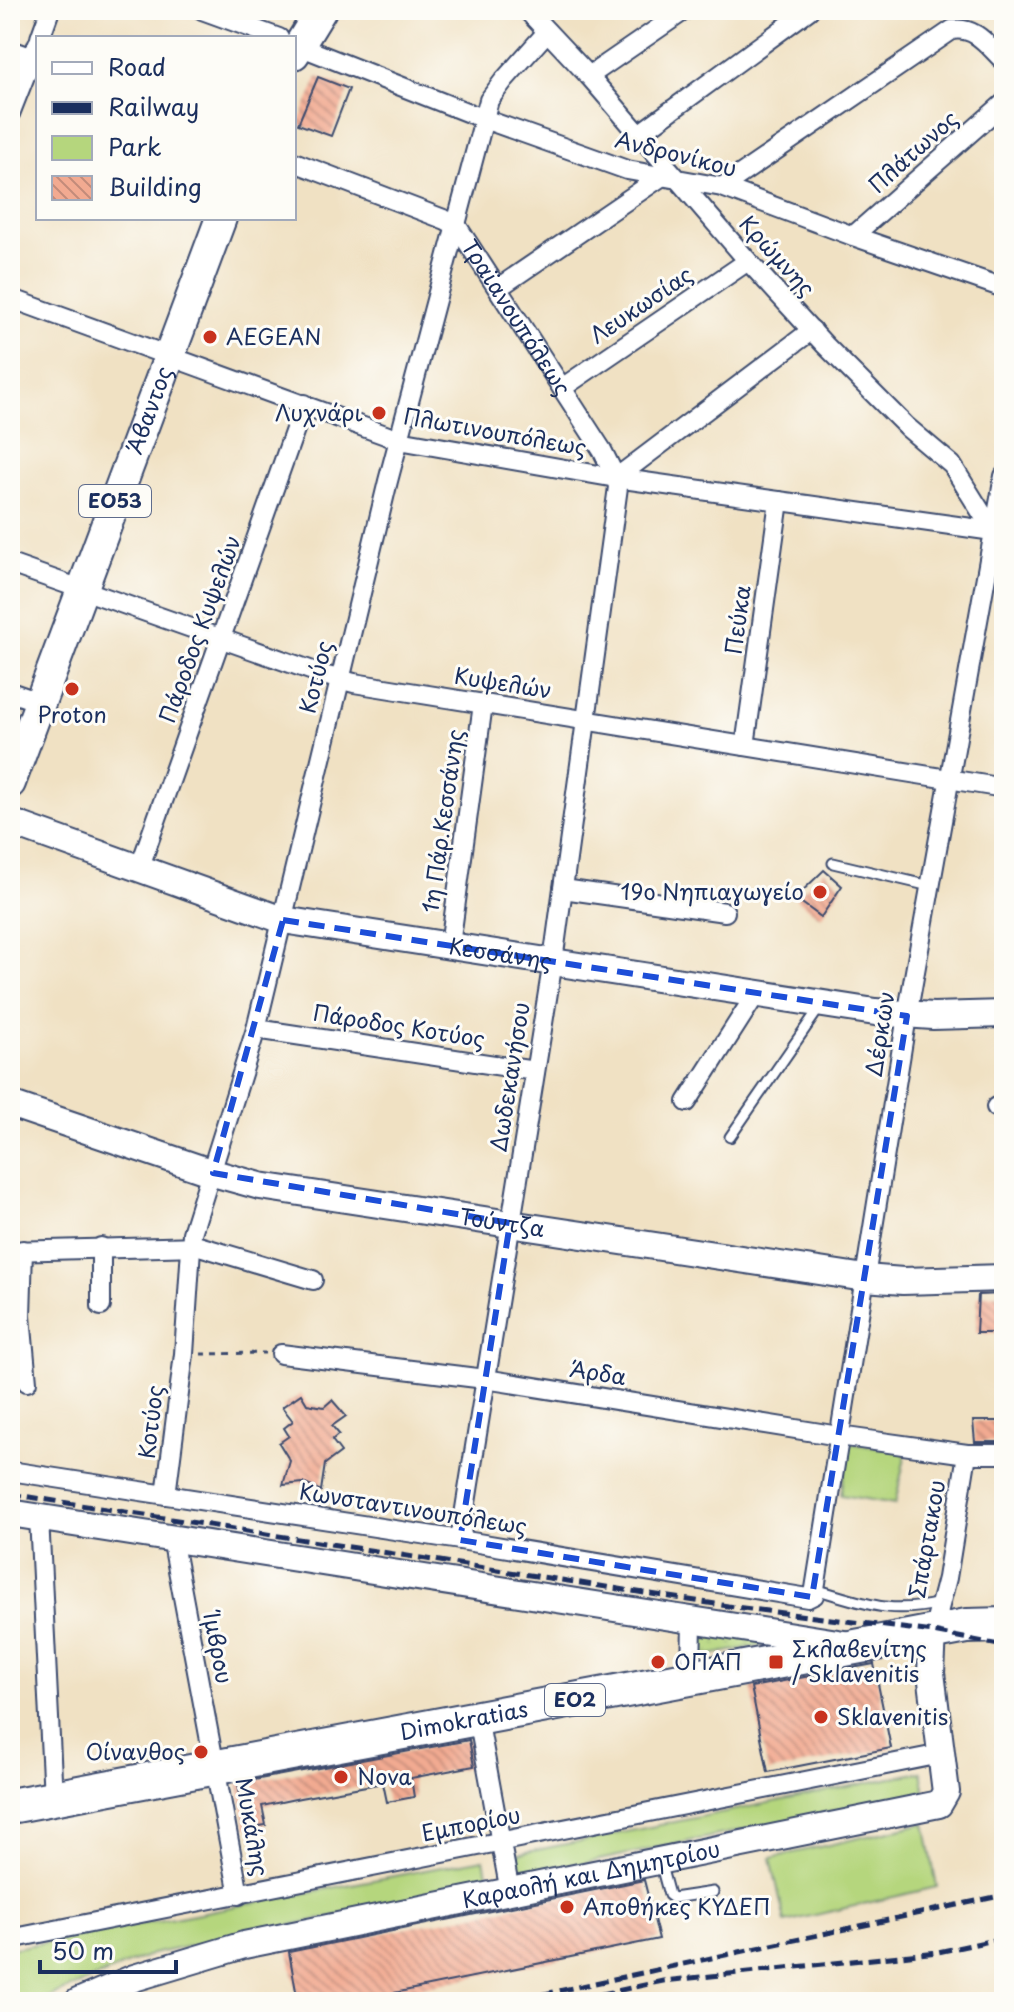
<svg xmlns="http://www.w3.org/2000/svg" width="1014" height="2012" font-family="'Playpen Sans',sans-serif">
  <defs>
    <pattern id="grass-dots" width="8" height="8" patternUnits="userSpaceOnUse" patternTransform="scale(2)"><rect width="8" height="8" fill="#b5d67d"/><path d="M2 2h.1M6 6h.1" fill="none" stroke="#9bb86e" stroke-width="1.8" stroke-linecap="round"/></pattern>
    <pattern id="building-back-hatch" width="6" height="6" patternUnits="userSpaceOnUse" patternTransform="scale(2)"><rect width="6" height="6" fill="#f2aa91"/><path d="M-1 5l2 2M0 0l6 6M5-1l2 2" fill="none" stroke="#c38b7a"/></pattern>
  </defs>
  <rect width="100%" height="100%" fill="#fdfcf7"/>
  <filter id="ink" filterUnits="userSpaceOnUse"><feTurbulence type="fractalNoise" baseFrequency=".0125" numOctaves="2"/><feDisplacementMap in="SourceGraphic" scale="16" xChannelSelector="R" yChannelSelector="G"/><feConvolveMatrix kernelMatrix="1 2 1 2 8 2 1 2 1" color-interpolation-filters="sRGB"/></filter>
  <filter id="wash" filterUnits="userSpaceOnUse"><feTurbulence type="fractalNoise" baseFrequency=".006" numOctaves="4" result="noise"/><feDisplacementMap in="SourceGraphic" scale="32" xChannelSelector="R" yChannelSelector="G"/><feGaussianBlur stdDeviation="1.8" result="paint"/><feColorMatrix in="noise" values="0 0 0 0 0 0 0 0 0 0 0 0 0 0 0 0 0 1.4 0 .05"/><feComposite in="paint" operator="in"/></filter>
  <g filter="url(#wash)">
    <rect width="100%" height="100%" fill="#f0e1c3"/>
    <path fill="url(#grass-dots)" stroke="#68826e" stroke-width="2" d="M699,1630L774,1643L699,1657Z"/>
    <path fill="#b5d67d" stroke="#68826e" stroke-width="2" d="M849,1443L906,1452L895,1504L841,1495Z
      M921,1772L925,1792L522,1876L517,1854Z
      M925,1823L937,1887L785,1922L771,1858Z
      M484,1859L489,1884L152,1954L37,2002H10V1949Z"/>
    <g id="blocks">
      <path fill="url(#building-back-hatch)" d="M318,77L349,89L331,136L298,124Z
        M824,870L842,886L821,917L795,898Z
        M1004,1294V1333H976L978,1295Z
        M301,1394L307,1404L324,1407L332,1400L346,1416L332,1426L339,1434L332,1440L341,1452L325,1464L321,1491L303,1483L283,1485L290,1461L279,1443L289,1436L284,1428L293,1421L282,1407Z
        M973,1421H1002L1004,1442H975Z
        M874,1664L891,1748L768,1772L751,1687Z
        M469,1740L474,1766L411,1778L414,1797L387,1802L383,1783L300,1798L262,1806L266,1825L246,1828L238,1783Z
        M644,1880L659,1939L350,2002H298L289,1952Z"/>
    </g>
  </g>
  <g filter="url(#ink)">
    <use href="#blocks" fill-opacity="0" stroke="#3b4a6d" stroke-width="2"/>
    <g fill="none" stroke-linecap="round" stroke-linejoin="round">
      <g stroke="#3b4a6d" stroke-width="13">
        <path id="lane" d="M833,863L930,886
          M730,1137L820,1007
          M815,1589C864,1603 889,1615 941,1603
          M660,1862L669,1895L673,1898L713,1892"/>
      </g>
      <g stroke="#3b4a6d" stroke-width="22">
        <g id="street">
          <path d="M202,10L279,38"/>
          <path d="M527,10L589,76L748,261L825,345L907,427L952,465L993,531"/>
          <path d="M40,38L50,10"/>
          <path d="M294,44L484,119L627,170L722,187L853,236L1004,288"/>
          <path d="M589,76L685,10"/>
          <path d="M10,114L38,43"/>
          <path d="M639,134L809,10"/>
          <path id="s1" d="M294,162L446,220L457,226L602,450L616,478L618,487L553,961L460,1540"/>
          <path d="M722,187L952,30C976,26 988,46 1004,61"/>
          <path d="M853,236L1004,103"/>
          <path d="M498,288L661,177"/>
          <path d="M10,298L399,440L616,478L993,531"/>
          <path d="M562,388L748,261"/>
          <path d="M616,478L812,330"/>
          <path d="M10,564L327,676L354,683L1004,788"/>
          <path d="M10,692L39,702"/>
          <path d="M745,746L779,501"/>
          <path d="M139,869L304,404"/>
          <path d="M563,889L725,912"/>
          <path d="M450,945L483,704"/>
          <path d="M256,1029L535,1071"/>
          <path d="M687,1102L756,994"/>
          <path d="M996,1107H1004"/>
          <path d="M101,1247V1306"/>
          <path d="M23,1250L21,1316L27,1382"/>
          <path d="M10,1251L199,1246L313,1280"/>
          <path d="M281,1354L485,1379L839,1436L967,1454H1004"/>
          <path d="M10,1471L460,1540L808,1598L814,1595L907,1016L1004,476"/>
          <path d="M166,1495L184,1354L192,1233L256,1029L388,481L489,100L504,80L547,32"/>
          <path d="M39,1517L53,1798"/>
          <path d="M172,1538L239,1895"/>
          <path d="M933,1632L947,1578L967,1454"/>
          <path d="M691,1678L692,1619"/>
          <path d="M478,1718L510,1892"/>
          <path d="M10,1939L941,1754"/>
        </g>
      </g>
      <g stroke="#3b4a6d" stroke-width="30">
        <g id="secondary">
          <path d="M10,54L38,64"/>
          <path id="s2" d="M10,822L283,920L875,1012L933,1016L1004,1014"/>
          <path id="s3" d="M10,1104L213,1173L260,1186L865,1278L903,1281L1004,1278"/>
          <path d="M10,1513L844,1644"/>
          <path id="s4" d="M78,2002L134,1978L244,1945L939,1804L946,1792L931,1673L933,1632"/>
        </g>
      </g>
      <g stroke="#3b4a6d" stroke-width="34">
        <g id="primary">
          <path d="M294,54L321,10"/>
          <path id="s5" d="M10,783L221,218"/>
        </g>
      </g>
      <g stroke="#3b4a6d" stroke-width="38">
        <g id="highway">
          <path id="s6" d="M10,1806L967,1626L1004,1625"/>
        </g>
      </g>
      <path stroke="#3b4a6d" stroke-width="3" stroke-dasharray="6 6" stroke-linecap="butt" d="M201,1354L265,1353"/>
      <use href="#lane" stroke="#fff" stroke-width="9"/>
      <use href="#street" stroke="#fff" stroke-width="18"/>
      <use href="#secondary" stroke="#fff" stroke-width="26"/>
      <use href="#primary" stroke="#fff" stroke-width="30"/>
      <use href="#highway" stroke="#fff" stroke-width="34"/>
      <path stroke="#1b2f5e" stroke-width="5" stroke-dasharray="12 6" stroke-linecap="butt" d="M10,1494L728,1606L933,1632L1004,1646
        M507,2002L1004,1895
        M565,2002L663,1981L938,1952L1004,1938"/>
    </g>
  </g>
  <path fill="none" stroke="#1d4ed8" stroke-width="6" stroke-dasharray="16 10" stroke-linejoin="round" d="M283,920L907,1016L812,1597L460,1540L510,1223L213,1173Z"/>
  <g fill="#c8321e" stroke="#fdfcf7" stroke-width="3">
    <circle cx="210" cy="337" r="8"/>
    <circle cx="379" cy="413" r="8"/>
    <circle cx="72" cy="689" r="8"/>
    <circle cx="820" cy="892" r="8"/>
    <circle cx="658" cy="1662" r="8"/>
    <rect x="768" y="1654" width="16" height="16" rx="4"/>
    <circle cx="821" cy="1717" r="8"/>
    <circle cx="201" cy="1752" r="8"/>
    <circle cx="341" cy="1777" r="8"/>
    <circle cx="567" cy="1907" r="8"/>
  </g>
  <g text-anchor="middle" stroke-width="6" stroke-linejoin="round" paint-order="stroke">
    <g fill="#fdfcf7" stroke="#5f6c8c" stroke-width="2">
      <rect x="79" y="485" width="72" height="32" rx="6"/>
      <rect x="545" y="1684" width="60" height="32" rx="6"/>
    </g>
    <g font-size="20" font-weight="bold" fill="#1b2f5e">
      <text x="115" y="508">ΕΟ53</text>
      <text x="575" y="1707">ΕΟ2</text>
    </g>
    <g font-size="22" fill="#1b2f5e" stroke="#fdfcf7">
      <text transform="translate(913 152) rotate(-42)" y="8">Πλάτωνος</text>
      <text transform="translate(676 154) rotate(14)" y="8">Ανδρονίκου</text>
      <text transform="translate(777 256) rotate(48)" y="8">Κρώμνης</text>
      <text transform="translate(641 305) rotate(-34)" y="8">Λευκωσίας</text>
      <text dy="8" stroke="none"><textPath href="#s1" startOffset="284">Τραϊανουπόλεως</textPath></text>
      <text dy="8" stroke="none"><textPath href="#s5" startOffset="398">Άβαντος</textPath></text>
      <text transform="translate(495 432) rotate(10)" y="8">Πλωτινουπόλεως</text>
      <text transform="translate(738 620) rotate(-82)" y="8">Πεύκα</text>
      <text transform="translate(200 629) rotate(-70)" y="8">Πάροδος Κυψελών</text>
      <text transform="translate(316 677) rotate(-76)" y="8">Κοτύος</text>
      <text transform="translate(503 683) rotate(9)" y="8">Κυψελών</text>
      <text transform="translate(443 821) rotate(-82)" y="8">1η Πάρ.Κεσσάνης</text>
      <text dy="8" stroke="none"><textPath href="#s2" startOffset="510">Κεσσάνης</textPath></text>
      <text transform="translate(399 1026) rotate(9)" y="8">Πάροδος Κοτύος</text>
      <text transform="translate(880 1034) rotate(-81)" y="8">Δέρκων</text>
      <text transform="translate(510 1077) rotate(-81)" y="8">Δωδεκανήσου</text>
      <text dy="8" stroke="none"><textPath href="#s3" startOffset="508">Τούντζα</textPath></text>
      <text transform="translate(598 1373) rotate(9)" y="8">Άρδα</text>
      <text transform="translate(151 1422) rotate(-83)" y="8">Κοτύος</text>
      <text transform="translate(413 1509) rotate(9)" y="8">Κωνσταντινουπόλεως</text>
      <text transform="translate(927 1539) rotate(-80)" y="8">Σπάρτακου</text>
      <text transform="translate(218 1648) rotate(79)" y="8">Ίμβρου</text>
      <text dy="8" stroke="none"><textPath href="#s6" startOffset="462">Dimokratias</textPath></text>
      <text transform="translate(471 1824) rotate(-11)" y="8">Εμπορίου</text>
      <text transform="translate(252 1827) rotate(80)" y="8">Μυκάλης</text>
      <text dy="8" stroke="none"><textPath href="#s4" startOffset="530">Καραολή και Δημητρίου</textPath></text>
    </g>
    <g font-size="22" fill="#1b2f5e" stroke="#fdfcf7" text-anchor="start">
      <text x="226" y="345">AEGEAN</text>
      <text x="363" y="421" text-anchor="end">Λυχνάρι</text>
      <text x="72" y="723" text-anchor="middle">Proton</text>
      <text x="804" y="900" text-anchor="end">19ο Νηπιαγωγείο</text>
      <text x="792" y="1657">Σκλαβενίτης<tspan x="792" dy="25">/ Sklavenitis</tspan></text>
      <text x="674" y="1670">ΟΠΑΠ</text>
      <text x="837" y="1725">Sklavenitis</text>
      <text x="185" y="1760" text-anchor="end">Οίνανθος</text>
      <text x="357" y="1785">Nova</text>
      <text x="583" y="1915">Αποθήκες ΚΥΔΕΠ</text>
    </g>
  </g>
  <rect width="1014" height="2012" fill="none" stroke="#fdfcf7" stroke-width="40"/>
  <rect x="36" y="36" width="260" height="184" fill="#fdfcf7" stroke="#a3aaba" stroke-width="2"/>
  <rect x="52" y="62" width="40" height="12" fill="#ffffff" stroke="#a3aaba" stroke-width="2"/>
  <text x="108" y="76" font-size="24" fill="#1b2f5e">Road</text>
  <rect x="52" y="102" width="40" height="12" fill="#1b2f5e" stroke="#a3aaba" stroke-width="2"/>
  <text x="108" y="116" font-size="24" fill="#1b2f5e">Railway</text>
  <rect x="52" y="136" width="40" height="24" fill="#b5d67d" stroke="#a3aaba" stroke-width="2"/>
  <text x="108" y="156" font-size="24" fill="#1b2f5e">Park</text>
  <rect x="52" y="176" width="40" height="24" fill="url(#building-back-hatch)" stroke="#a3aaba" stroke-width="2"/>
  <text x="108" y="196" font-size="24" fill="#1b2f5e">Building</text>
  <path d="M40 1960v12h136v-12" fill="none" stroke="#1b2f5e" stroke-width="4"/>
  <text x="52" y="1960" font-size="24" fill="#1b2f5e" stroke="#fdfcf7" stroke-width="6" paint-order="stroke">50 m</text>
</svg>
